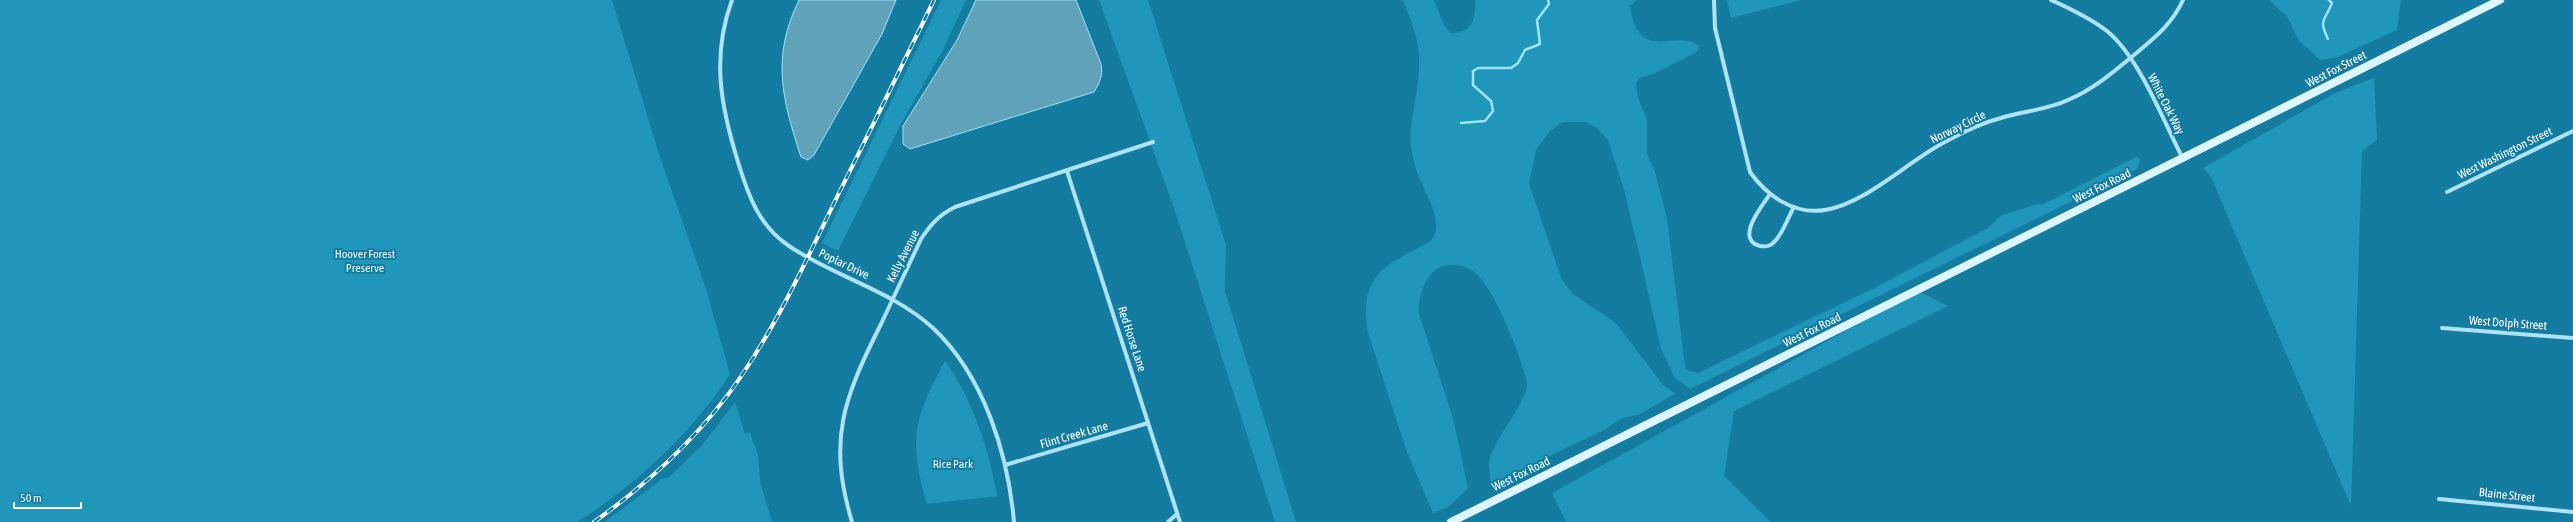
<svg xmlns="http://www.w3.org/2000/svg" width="2573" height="522" font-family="'Asap Condensed',sans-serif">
  <rect width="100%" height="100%" fill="#147ca0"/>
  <path fill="#2096bb" d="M0,0H612L659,154L706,289L730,374C694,431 634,487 577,522H0Z
    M941,0H966L944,48L901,124L838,251L822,243Z
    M1099,0H1148L1226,245L1225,291L1296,522H1275L1174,208Z
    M1403,0H1434L1444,25L1450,33C1472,33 1476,20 1475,0H1637L1630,6C1639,66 1675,27 1699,46L1697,52L1653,74L1639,78L1636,83L1638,98L1647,119V153L1655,172L1667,218L1684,359L1686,370L1698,373L1876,287L1988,228L2002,215L2038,204L2042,205L2136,157L2140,159L2137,169L1690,389L1674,377L1661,348L1625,193L1608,140L1599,130L1587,122H1562L1550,131L1536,150L1529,184L1562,280L1573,294L1616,323L1663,385L1675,394L1638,415L1623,418L1604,430L1491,484C1490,475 1488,466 1490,457C1496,438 1529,397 1527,384C1523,360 1492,280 1470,269C1462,265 1451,264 1443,266C1425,271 1420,296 1418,311L1453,418L1468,488L1448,507L1433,513L1407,452L1368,333C1358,274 1386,265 1431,241C1444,224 1429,200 1422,184C1398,132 1420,110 1419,58C1419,38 1410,19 1403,0Z
    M1727,0H1801L1731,18Z
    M2269,0H2401L2397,30L2338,57L2320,60L2299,41L2287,16Z
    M2374,78L2377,140L2362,151L2351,506L2211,177L2203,168L2335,93Z
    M1918,291L1948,306L1734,411L1724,476L1771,522H1566L1552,493Z
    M945,361C973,400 989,449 997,496L927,504C908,442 914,417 945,361Z
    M735,402L745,434L750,433L758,455L760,482L772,522H605L663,478H668L703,444Z"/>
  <path fill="#5fa2b9" stroke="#9fe3f7" d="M799,0H896L882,34L814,155L808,160L801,157C782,99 771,57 799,0Z
    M976,0H1076L1101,64C1103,76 1100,82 1094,92L910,149L903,144V126L957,40Z"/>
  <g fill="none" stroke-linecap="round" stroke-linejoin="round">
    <path stroke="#9fe3f7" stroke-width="2.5" d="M2328,39C2318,19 2325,21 2332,3L2329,0
      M1461,123L1485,121L1493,111L1491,101L1473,85V71L1478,68H1511L1518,63L1525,50L1540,44L1537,20L1549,4L1548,0"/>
    <path stroke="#ade3f4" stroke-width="4" d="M732,0C711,57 721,107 738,162C748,195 759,226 789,246C835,277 891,290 933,328C984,376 1008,454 1014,522
      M1714,0L1715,28L1750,172C1767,196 1794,215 1825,210C1866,203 1906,163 1943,143C1961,133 1981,123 2001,118C2023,111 2047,110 2068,100C2096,88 2117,69 2140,50C2158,35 2173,22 2183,0
      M2051,0C2071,9 2090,18 2107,31C2139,57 2164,122 2183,159
      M1067,171L1180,522
      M2447,192L2573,131
      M1770,194C1763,205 1734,239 1760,246C1765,247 1771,246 1774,242C1783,234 1788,217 1794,207
      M2442,328L2573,338
      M1005,465L1148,423
      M2439,499L2573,512
      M852,522C827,439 844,398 881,324C894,296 908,267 921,239C931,224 939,215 955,207L1153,142
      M1168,522L1177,514"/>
    <path stroke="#ddf5fd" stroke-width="8" d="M1451,522L2500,0"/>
    <g stroke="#fff" stroke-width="4">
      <path id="rail" d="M594,522C650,482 703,433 742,375C779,320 807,259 836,199C869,133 902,66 934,0"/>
    </g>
    <use href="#rail" stroke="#147ca0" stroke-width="2.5" stroke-dasharray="8" stroke-linecap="butt"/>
  </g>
  <g text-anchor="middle" stroke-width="4" stroke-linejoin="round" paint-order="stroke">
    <g font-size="12" fill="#fff" stroke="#147ca0">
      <text transform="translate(2336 69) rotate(-27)" y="4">West Fox Street</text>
      <text transform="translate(2166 104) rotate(63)" y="4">White Oak Way</text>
      <text transform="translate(1958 127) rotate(-26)" y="4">Norway Circle</text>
      <text transform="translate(2505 153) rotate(-26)" y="4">West Washington Street</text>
      <text transform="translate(2102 186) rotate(-26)" y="4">West Fox Road</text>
      <text transform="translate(903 256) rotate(-63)" y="4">Kelly Avenue</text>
      <text transform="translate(844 264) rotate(26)" y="4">Poplar Drive</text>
      <text transform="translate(2508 323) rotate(4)" y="4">West Dolph Street</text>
      <text transform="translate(1812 330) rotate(-26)" y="4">West Fox Road</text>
      <text transform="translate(1132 339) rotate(72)" y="4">Red Horse Lane</text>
      <text transform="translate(1074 435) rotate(-16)" y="4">Flint Creek Lane</text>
      <text transform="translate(1521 474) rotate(-26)" y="4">West Fox Road</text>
      <text transform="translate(2507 495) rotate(6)" y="4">Blaine Street</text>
    </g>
    <g font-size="12" fill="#effbfe" stroke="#147ca0">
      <text x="365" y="258">Hoover Forest<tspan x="365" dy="14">Preserve</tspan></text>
      <text x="953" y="468">Rice Park</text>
    </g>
  </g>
  <path d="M14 502v6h67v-6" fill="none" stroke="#ffffff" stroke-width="2"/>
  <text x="20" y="502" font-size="12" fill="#ffffff" stroke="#147ca0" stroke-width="3" paint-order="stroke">50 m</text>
</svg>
